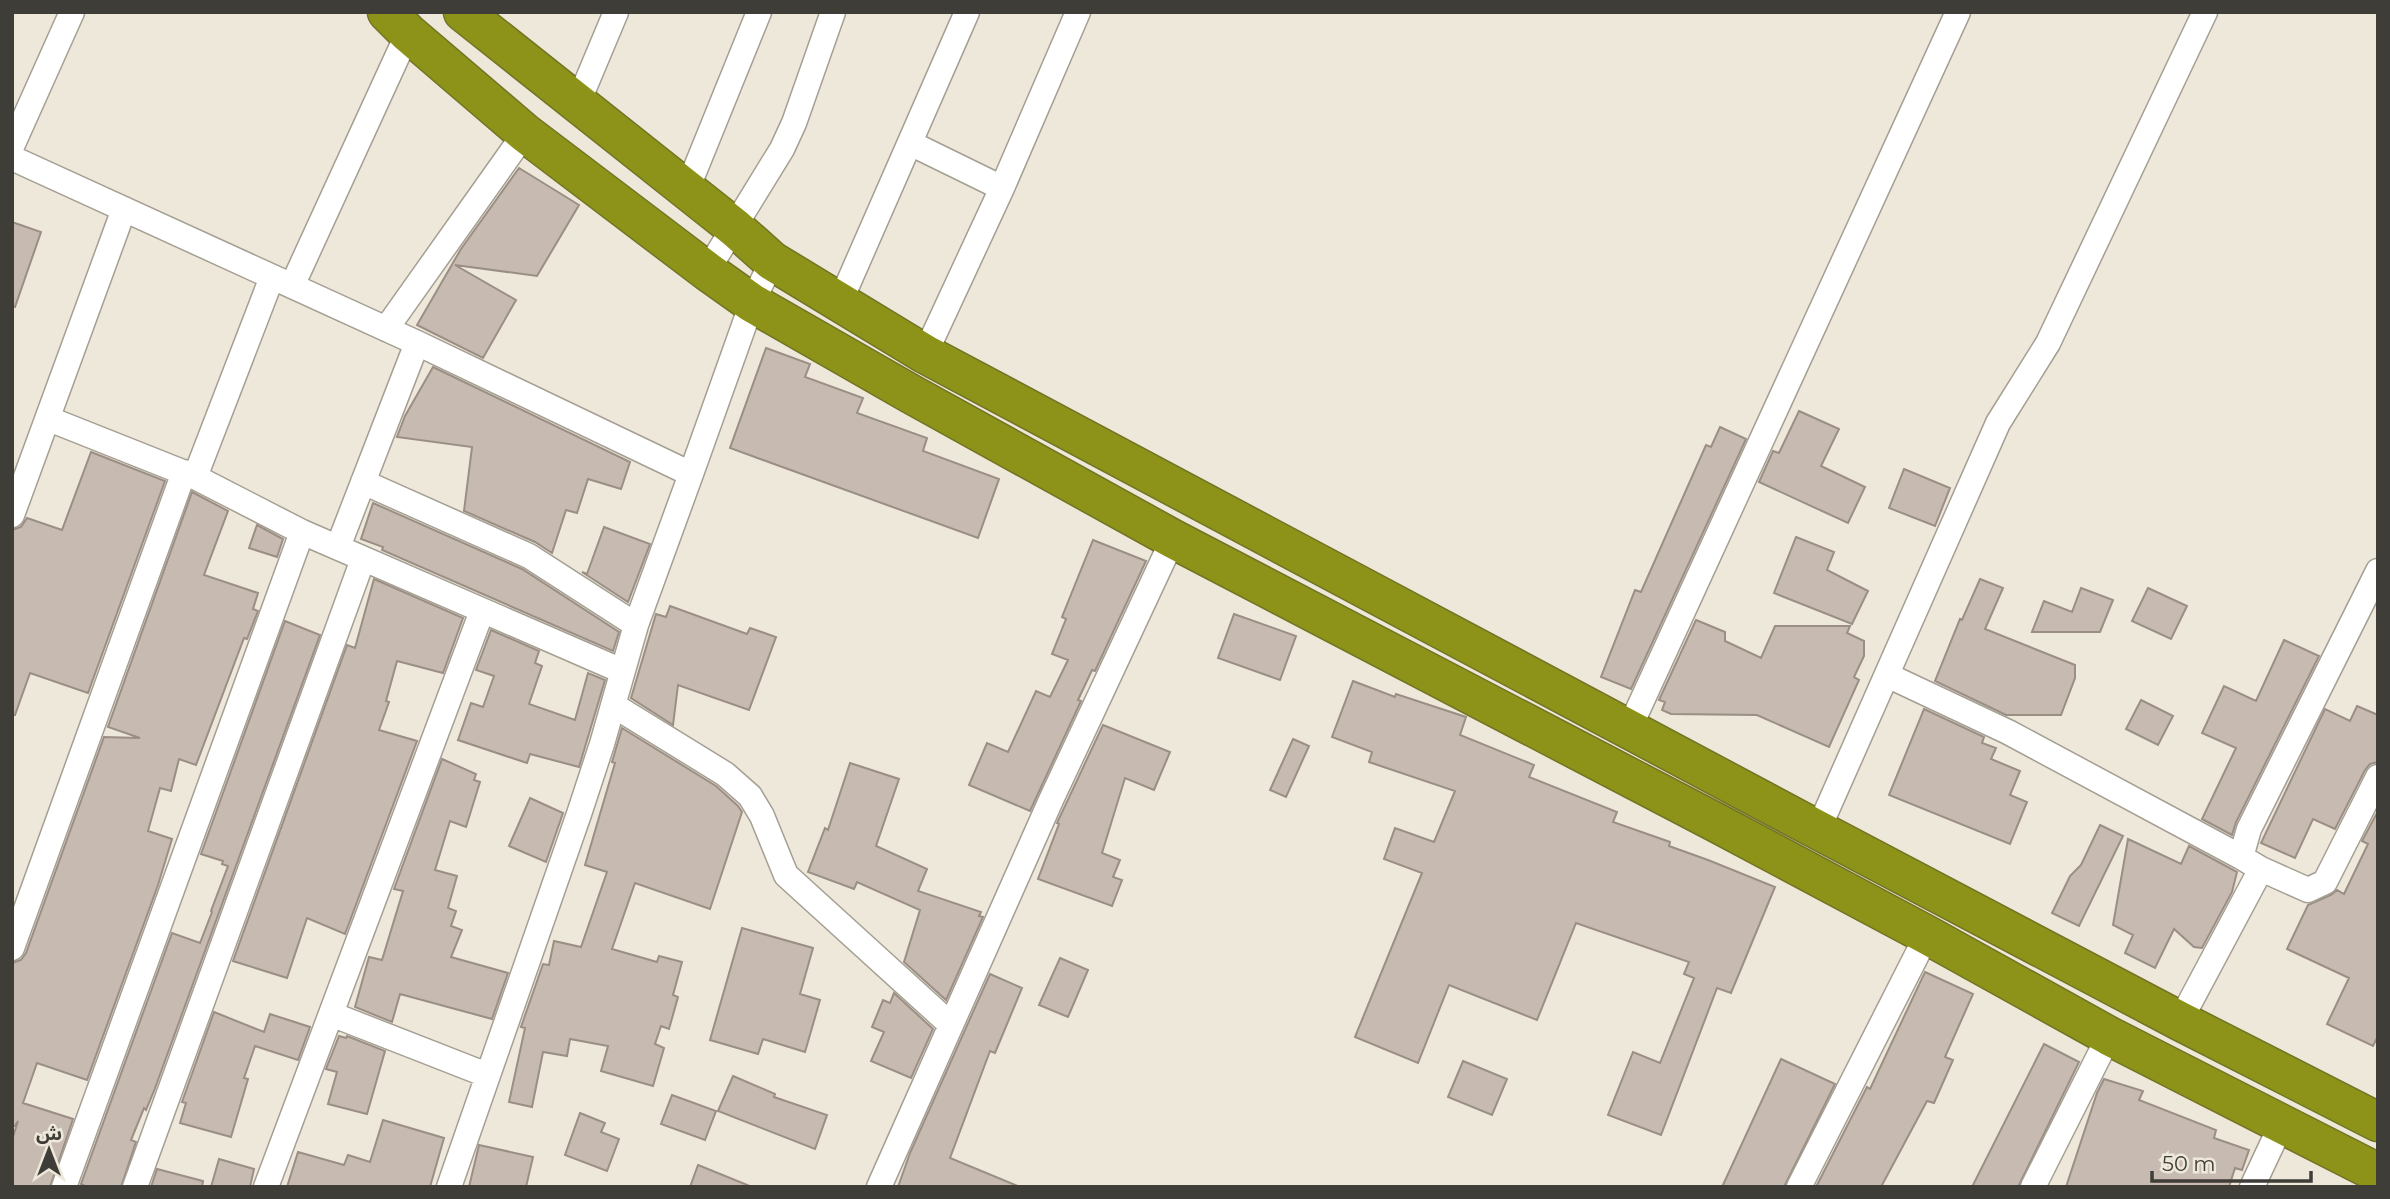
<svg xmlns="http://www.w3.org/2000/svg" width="2390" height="1199" font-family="Montserrat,'Noto Sans Arabic',sans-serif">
  <rect width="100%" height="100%" fill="#eee8da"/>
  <path fill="#c7bbb1" stroke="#9a8e85" stroke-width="2" d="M519,168L579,205L537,276L455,265L516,300L483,358L417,325L461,249Z
    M12,222L41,232L15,307L12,306Z
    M766,348L810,364L805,377L863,398L857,413L927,438L923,451L999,479L978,538L730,448Z
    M433,367L630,462L621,489L588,479L577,513L566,510L552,553L535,542L464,511L472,447L397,437L405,416Z
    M1799,411L1839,429L1821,466L1865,487L1848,523L1759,482L1773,451L1779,453Z
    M1720,427L1746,439L1631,689L1601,677L1635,590L1641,592L1706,445L1711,447Z
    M91,452L165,481L88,693L30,673L15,715H12V530L21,527L27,518L62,530Z
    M1904,469L1950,488L1935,526L1889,508Z
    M192,492L228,511L204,575L258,593L253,609L258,611L247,639L244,638L196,765L179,759L171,791L160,788L148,831L172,839L158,885L87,1080L37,1063L23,1103L73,1119L50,1187H12V1140L18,1121L15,1126H12V963L21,960L26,953L104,737L140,738L108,727Z
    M373,503L522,569L619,632L613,651L382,550L383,547L361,539Z
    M257,525L283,539L277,557L249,548Z
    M604,527L650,544L628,602L582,572L587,574Z
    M1796,537L1834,552L1827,570L1868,591L1852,624L1774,593Z
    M1093,540L1146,561L1095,671L1092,670L1078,700L1081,701L1030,811L969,785L987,743L1008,752L1036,691L1050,697L1068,660L1052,654L1066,619L1062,617Z
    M374,579L463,618L443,673L397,661L386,701L389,702L379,730L417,741L345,934L307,918L287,978L233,961L347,645L355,648Z
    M1980,579L2003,588L1985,629L2075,665V678L2061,715H2006L1935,681L1960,619L1962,620Z
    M2081,588L2113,600L2100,632H2032L2044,601L2072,612Z
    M2148,588L2187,606L2171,639L2132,621Z
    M670,606L747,634L750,628L776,637L749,710L678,685L673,725L631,698L656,614L666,617Z
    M1234,614L1296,636L1280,680L1218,658Z
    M1696,620L1725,632V641L1761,658L1775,626H1850L1847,633L1864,641V656L1854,677L1859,680L1829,747L1757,715L1671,714L1662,710L1665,702L1659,700Z
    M285,621L320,635L154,1091L146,1110L144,1108L131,1140L136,1142L121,1187H87L81,1184L172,933L200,943L212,912L211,911L228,866L222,864L223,861L201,854Z
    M491,630L539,651L535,663L542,666L529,704L575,720L588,673L605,680L579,767L530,754L527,763L458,740L471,703L483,707L494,676L476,670Z
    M2284,640L2319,656L2236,822L2232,835L2202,819L2236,748L2202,733L2224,686L2256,701Z
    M1353,681L1395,697L1396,694L1466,717L1460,735L1534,765L1529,777L1617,812L1613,822L1670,842L1669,846L1708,860L1775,887L1731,993L1717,988L1661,1135L1608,1115L1633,1052L1660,1063L1694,978L1684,974L1689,962L1576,923L1537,1020L1449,985L1418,1063L1355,1037L1422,873L1384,859L1395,828L1434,842L1455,791L1369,762L1372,752L1332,737Z
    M2141,700L2173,716L2158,745L2126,729Z
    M2357,706L2378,715V762L2370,764L2365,770L2335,829L2313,819L2295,858L2261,843L2325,709L2350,721Z
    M1924,709L1984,737L1982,743L1996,748L1991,759L2020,771L2010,795L2027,802L2010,844L1889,795Z
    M1103,725L1170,752L1154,790L1125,778L1102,853L1120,860L1113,877L1122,880L1112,906L1038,879L1059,824L1057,823Z
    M622,728L716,786L738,806L742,812L710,909L635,883L612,949L657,962L659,956L682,962L673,995L678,997L669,1029L661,1026L655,1044L664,1048L653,1086L601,1071L608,1046L570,1039L567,1056L543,1052L532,1107L509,1102L525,1028L521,1027L543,964L549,965L554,941L581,947L607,872L585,865L615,763L612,762Z
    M1293,739L1309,746L1286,797L1270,790Z
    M442,759L476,774L474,780L480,782L466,827L450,821L435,870L457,876L448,908L456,911L451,926L462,930L451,957L508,973L492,1019L400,994L392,1022L355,1007L369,957L382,960L403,891L394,889Z
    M850,763L899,779L876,846L927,869L918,891L981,912L979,916L983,917L946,1000L904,962L920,910L857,882L854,889L808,872L825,828L828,830Z
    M530,798L563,813L546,862L509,846Z
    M2378,811V1036L2373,1046L2327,1024L2349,978L2287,949L2308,905L2331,895L2337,890L2344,894L2368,844L2362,841Z
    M2100,825L2123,836L2079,926L2052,913L2070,876L2081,865Z
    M2128,839L2181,864L2189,846L2237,872L2232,892L2202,948L2194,947L2174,929L2155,968L2125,953L2133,935L2113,925Z
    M742,928L813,948L800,994L820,1000L805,1052L763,1039L758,1054L710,1040Z
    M1060,958L1088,970L1068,1017L1039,1005Z
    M1925,972L1973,994L1945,1057L1953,1060L1934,1103L1927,1101L1881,1187H1816L1867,1087L1870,1089Z
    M990,974L1022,988L995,1053L990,1051L950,1158L1020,1187H898L910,1153Z
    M894,993L933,1029L911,1078L871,1061L884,1032L872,1027L883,1000L890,1003Z
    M214,1012L264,1032L270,1014L310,1027L298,1060L255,1046L244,1078L248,1079L231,1137L180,1123L186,1103L182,1102Z
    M339,1036L346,1038L347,1036L385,1051L367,1114L328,1104L337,1072L326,1069Z
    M2044,1044L2079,1062L2018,1187H1972Z
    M1781,1059L1835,1084L1784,1187H1722Z
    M1463,1061L1507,1079L1492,1115L1448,1097Z
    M733,1076L775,1094L774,1097L827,1115L815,1149L718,1111Z
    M2104,1079L2143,1091L2139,1100L2216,1130L2214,1138L2249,1150L2242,1170L2235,1168L2229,1187H2066L2097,1093Z
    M672,1095L716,1111L705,1140L661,1124Z
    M580,1113L605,1123L601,1132L619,1139L607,1171L565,1155Z
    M383,1120L444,1138L430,1187H287L298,1152L344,1165L348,1155L370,1162Z
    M479,1145L533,1157L526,1187H469Z
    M219,1159L254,1169L250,1187H211Z
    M698,1165L750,1186L749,1187H690Z
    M157,1169L203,1181L202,1187H151Z"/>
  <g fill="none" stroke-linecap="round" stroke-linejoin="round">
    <g stroke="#a49f92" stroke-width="27">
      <path id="street" d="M577,105L616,12
        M910,143L1002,188
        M12,146L72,12
        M12,158L417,343L691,474L752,303L772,261
        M686,192L759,12
        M707,271L782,149L794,123L833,12
        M272,277L195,477L302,532L622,671
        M292,286L408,33
        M840,302L967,12
        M386,329L525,133
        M925,354L1002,188L1078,12
        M49,419L195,477
        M363,482L529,556L636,625
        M12,515L124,209
        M338,547L417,343
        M1887,675L2008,732L2241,857
        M613,705L725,774L750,796L762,816L786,875L951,1025
        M1629,729L1958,12
        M1818,830L1998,423L2048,343L2205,12
        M2261,869L2308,890L2325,882L2378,777
        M12,948L184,472
        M331,1014L487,1075
        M2180,1021L2261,869L2241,857L2249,829L2378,571
        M64,1187L302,532
        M135,1187L363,559
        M266,1187L482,611
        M449,1187L579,814L602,744L636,625L691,474
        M879,1187L1051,800L1173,539
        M1799,1187L1927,935
        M2033,1187L2109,1036
        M2252,1187L2282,1123"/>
    </g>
    <g stroke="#727424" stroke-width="41">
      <path id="highway" d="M387,12L408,33L525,133L707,271L752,303L911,394L1173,539L1717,823L1927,935L2109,1036L2378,1173
        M463,12L735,228L772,261L925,354L1818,830L2180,1021L2378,1122"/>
    </g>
    <use href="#street" stroke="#fff" stroke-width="24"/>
    <use href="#highway" stroke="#8d9219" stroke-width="38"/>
  </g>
  <rect width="2390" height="1199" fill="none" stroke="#3f3d37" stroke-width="28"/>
  <g transform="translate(49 1150)" stroke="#eee8da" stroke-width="5" paint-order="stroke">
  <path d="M0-5L12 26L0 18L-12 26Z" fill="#3f3d37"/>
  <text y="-10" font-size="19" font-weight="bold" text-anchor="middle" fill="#3f3d37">ش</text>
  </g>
  <path d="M2152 1171v10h159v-10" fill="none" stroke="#3f3d37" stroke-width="3.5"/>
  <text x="2162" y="1171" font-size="21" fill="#3f3d37" stroke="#eee8da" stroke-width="5" paint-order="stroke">50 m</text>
</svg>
